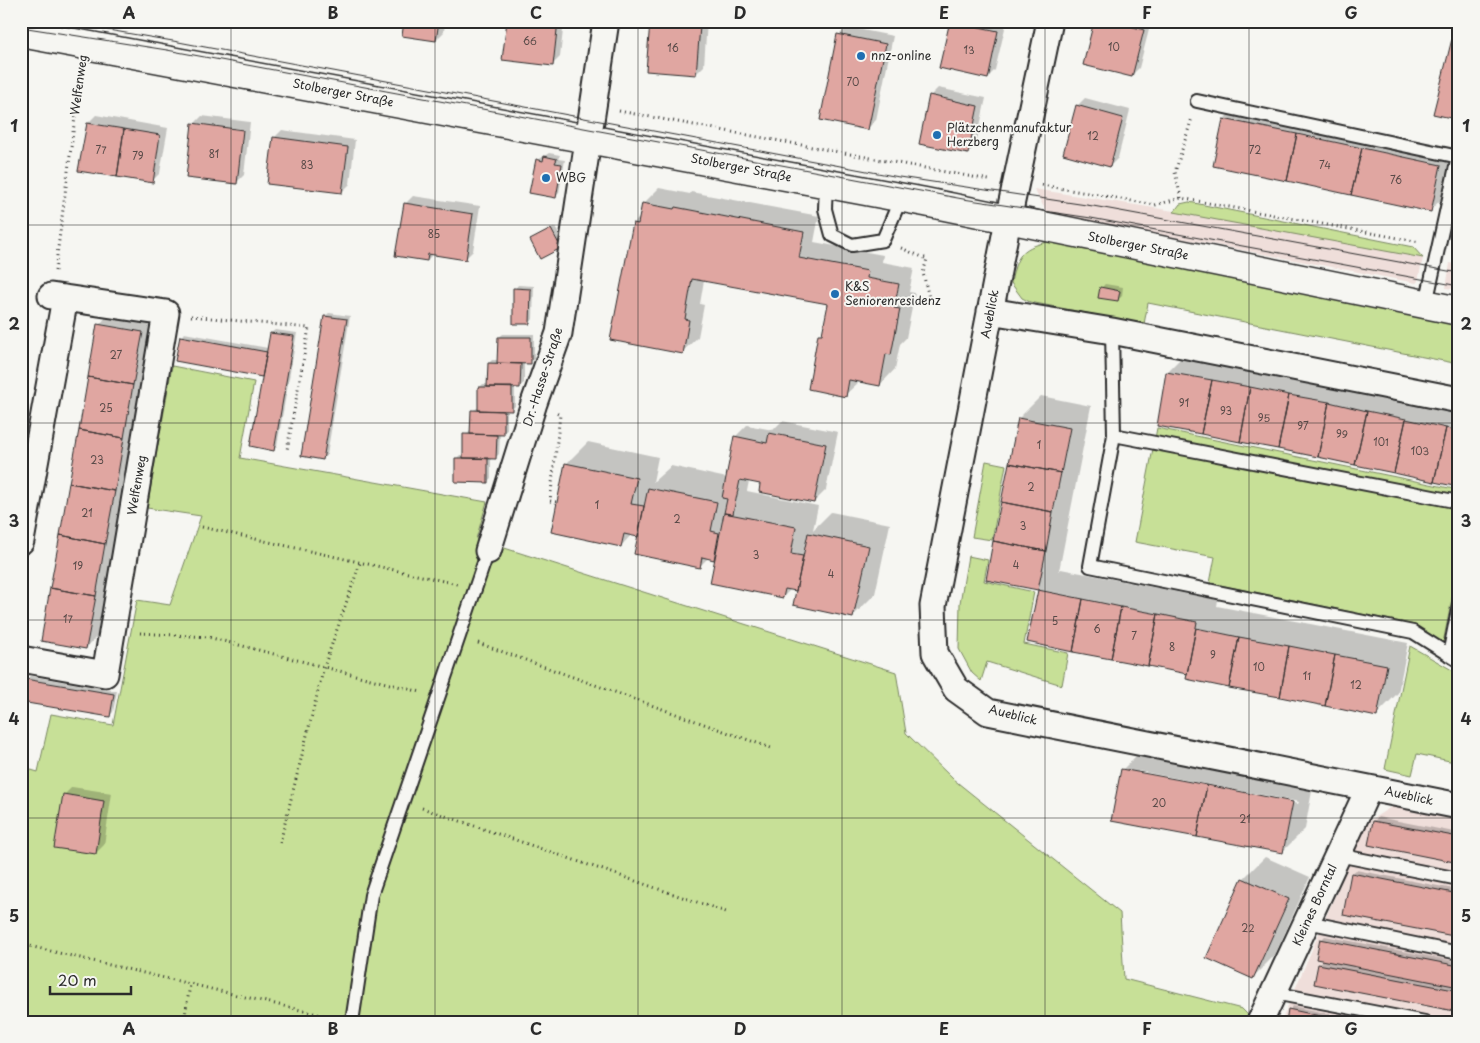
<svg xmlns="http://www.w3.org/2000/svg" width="1480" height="1043" font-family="'Playpen Sans',sans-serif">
  <rect width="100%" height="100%" fill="#f6f6f2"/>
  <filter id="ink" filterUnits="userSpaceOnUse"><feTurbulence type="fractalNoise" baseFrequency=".02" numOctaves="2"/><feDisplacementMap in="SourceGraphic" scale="10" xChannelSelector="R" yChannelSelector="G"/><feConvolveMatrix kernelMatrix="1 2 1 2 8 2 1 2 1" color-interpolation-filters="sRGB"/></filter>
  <g filter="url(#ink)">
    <path fill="#efdeda" d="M1034,189L1199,215L1423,258L1418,281L1416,283L1047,213Z
      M1450,263L1459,265V290L1446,288Z
      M1394,805L1459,818V1022H1281L1366,823Z"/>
    <path fill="#c7e097" stroke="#798661" d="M1189,202L1413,247L1423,258L1174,212L1180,204Z
      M1058,240L1459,324V364L1148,303L1144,324L1030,302L1022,298L1011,283C1017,249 1026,246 1058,240Z
      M172,366L254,382L240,458L487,502L476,539L896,672L906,733L953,779L1120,913L1124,979L1242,1009L1255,1022H21V767L38,772L51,714L113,725L137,600L170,605L201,516L147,508Z
      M1157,428L1459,490V564L1443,643L1415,625L1210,583L1215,557L1135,542Z
      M986,461L1006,465L992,540L972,537Z
      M968,556L988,560L984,581L1034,592L1024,644L1068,653L1062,685L987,662L981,681L972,673L959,649L960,603Z
      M1410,646L1459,674V763L1417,754L1412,775L1385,769Z"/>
    <path fill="#0003" fill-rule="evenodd" d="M406,21H445L444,32L436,40Z
      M508,21H564L560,57L552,65Z
      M653,21H707L704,66L696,74Z
      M951,21H996L1006,24L995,70L987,78Z
      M1096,21L1151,22L1139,68L1131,76Z
      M1459,25V96L1454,113L1451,117L1456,28Z
      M847,27L893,36L876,120L868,128L839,35Z
      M938,88L986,98L976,145L968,153L930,96Z
      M1085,98L1130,110L1118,158L1110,166L1077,106Z
      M1240,103L1456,149L1446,195L1430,210L1224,119Z
      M96,115L168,128L160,173L152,181L88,123Z
      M202,116L250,122L244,175L236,183L194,124Z
      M282,130L355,140L350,184L342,192L274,138Z
      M549,153L560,155L558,159L565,160L559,193L555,197L538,160Z
      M659,188L690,194L691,192L819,216L814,242L883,255L882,262L914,268L909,292L915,293L906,338L900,344L895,369L880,385L860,381L845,395L820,334L824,330L829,303L704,280L700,304L704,305L698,337L682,352L634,223L641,216L643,204Z
      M413,196L480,206L473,251L465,259L433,254L427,260L405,204Z
      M1459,203V219L1456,218Z
      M555,227L564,244L560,247L532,240Z
      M1105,284L1123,287L1122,296L1118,300L1101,288Z
      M518,285L534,286L533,319L530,323L515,289Z
      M114,309L158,317L101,632L86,648L99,325Z
      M329,313L350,316L327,455L323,458L325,316Z
      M275,330L297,333L277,446L273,450L263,376L176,360L181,337L184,333L268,348L271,333Z
      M503,334H534V359L530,362H524V383L520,386H515V406L511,410H507V430L500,434L499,454L496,457H491V478L487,482L456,459L460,455H464L465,435L472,431V411L479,407V388L483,384H489V363L492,360H499V337Z
      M1189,350L1459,405V486L1158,425L1167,372Z
      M1041,396L1091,406L1059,571L1061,569L1218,600L1217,606L1408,643L1398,693L1376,715L1188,673L1029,641L1039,589L987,579L1019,418Z
      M782,421L838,432L826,490L814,502L749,481L747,491L818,506L813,530L831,512L890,524L875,594L853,616L797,590L791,589L783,597L715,559L708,558L699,567L639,536L632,534L621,546L566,464L588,442L658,457L653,482L671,466L727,478L735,437L747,425L773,430Z
      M30,676L117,691L113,712L109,716L26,680Z
      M1144,748L1314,780L1305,829L1283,851L1122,770ZM1138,771L1299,802L1298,804L1138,773Z
      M72,787L112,793L104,845L96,853L64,795Z
      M1378,817L1459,833V862L1370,844L1374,821Z
      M1265,857L1310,877L1275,955L1253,977L1243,879Z
      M1356,870L1459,890V936L1352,873Z
      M1325,936L1459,962V1011L1319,965L1324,959L1321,940Z
      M1293,1006L1368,1022H1287L1290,1010Z"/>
    <path fill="#e0a6a1" stroke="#2b2b2b" d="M404,21H439L436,41L402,36Z
      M507,21H558L553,66L502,60Z
      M950,21L998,31L988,79L939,68Z
      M1094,21H1112L1144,30L1132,77L1083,65Z
      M650,22L700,26L696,75L646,71Z
      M1455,27L1459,28V88L1451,118L1433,114Z
      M837,34L886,44L868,130L820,120Z
      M929,95L978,106L968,154L919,144Z
      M1076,105L1123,118L1110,167L1063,154Z
      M1223,119L1297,134L1287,181L1213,166Z
      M87,123L124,129L117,177L78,171Z
      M192,123L243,130L237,184L186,178Z
      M124,129L160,135L153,183L117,177Z
      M1297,134L1362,148L1351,195L1287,181Z
      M273,137L348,147L342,193L267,184Z
      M1362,148L1441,165L1431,212L1351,195Z
      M544,156L557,159L555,163L562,164L556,198L529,193L536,159L543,161Z
      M404,203L473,214L466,260L428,254L427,261L395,256Z
      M642,203L674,209L675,207L804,232L799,258L868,271L867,278L899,284L894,308L900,309L891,355L886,354L880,386L849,380L846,397L808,389L818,334H822L828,304L692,279L685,319L689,320L683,354L610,340L633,223L638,224Z
      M551,229L561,248L540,259L530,240Z
      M1100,287L1120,291L1118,301L1098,298Z
      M513,288L531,289L530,324H513Z
      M324,316L347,319L323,460L301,456Z
      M97,324L143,332L133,385L88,377Z
      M270,333L294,336L274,451L250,446Z
      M180,336L267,352L262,377L175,361Z
      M498,337H531V364L497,363Z
      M488,363L521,364L520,388L487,387Z
      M1166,372L1212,380L1201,434L1157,426Z
      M88,377L133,385L124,438L79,430Z
      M1212,380L1250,387L1240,442L1201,434Z
      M478,387H512V411L478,410Z
      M1250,387L1289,395L1278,449L1240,442Z
      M1289,395L1329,402L1318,457L1278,449Z
      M1329,402L1367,411L1355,465L1318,457Z
      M471,410L504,411V435L470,434Z
      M1367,411L1406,419L1394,473L1355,465Z
      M1018,418L1070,428L1061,473L1009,463Z
      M1406,419L1446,428L1434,482L1394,473Z
      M1446,428L1459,431V487L1434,482Z
      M79,430L124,438L115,491L69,483Z
      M769,433L826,444L814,503L759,492L760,484L740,480L733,514L724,513L727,499L722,498L734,436L767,443Z
      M463,434L497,435L496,459L463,458Z
      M455,458H488V483L455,482Z
      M565,463L637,478L631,504L644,506L638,537L624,534L621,547L551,532Z
      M1009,463L1061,473L1053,512L1001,502Z
      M69,483L115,491L105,544L60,535Z
      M648,488L717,502L711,531L719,533L714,560L702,557L700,568L634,554Z
      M1001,502L1053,512L1046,551L993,541Z
      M724,513L796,527L791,554L803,556L796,591L785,589L783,598L710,583Z
      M808,533L869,546L853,618L793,605Z
      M60,535L105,544L96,596L50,588Z
      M993,541L1046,551L1038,590L986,580Z
      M50,588L96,596L86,649L41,641Z
      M1038,590L1083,599L1073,652L1027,642Z
      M1083,599L1121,607L1111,659L1073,652Z
      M1121,607L1158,614L1148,666L1111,659Z
      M1158,614L1197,622L1187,674L1148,666Z
      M1196,628L1239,637L1229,688L1186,679Z
      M1239,637L1289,646L1280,697L1229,688Z
      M1289,646L1335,655L1325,706L1280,697Z
      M1335,655L1387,665L1377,717L1325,706Z
      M25,679L114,694L110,717L21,702Z
      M1121,769L1207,785L1197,837L1111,821Z
      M1207,785L1293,802L1283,853L1197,837Z
      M63,794L104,801L96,854L54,848Z
      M1373,821L1459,837V863L1368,845Z
      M1351,873L1459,894V937L1343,915Z
      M1242,878L1289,899L1253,979L1206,958Z
      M1320,939L1459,966V987L1316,959Z
      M1318,964L1459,991V1012L1314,984Z
      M1288,1009L1348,1022H1286Z"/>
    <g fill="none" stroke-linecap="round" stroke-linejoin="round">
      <g stroke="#2b2b2b" stroke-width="16">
        <path id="service" d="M1197,101L1459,157
          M826,184L825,209L832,235L852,245L883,240L901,198
          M1426,304L1458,157
          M1112,331L1114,435L1090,566L1413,632L1459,661
          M1114,435L1459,502
          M1449,655L1459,605
          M1338,855L1459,879
          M1307,922L1459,953
          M1274,993L1425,1022
          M352,1022L371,895L488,551"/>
      </g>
      <g stroke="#2b2b2b" stroke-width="29">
        <path id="minor" d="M1050,21L1008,220L933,606L935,653L956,689L988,712L1459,806
          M990,311L1112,331L1459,400
          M21,541L65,298
          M488,551L534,403L559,333L606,21
          M21,659L105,674L166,313L51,296
          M1260,1022L1369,788"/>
      </g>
      <g stroke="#2b2b2b" stroke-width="31">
        <path id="secondary" d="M21,33L925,202L1459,311"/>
      </g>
      <path stroke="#2b2b2b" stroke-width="3" stroke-dasharray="1 4" stroke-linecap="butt" d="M619,111L989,180
        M1042,185L1155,205L1181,198L1420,242
        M1181,198L1175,172L1192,118
        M901,248L927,259L923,273L930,302
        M55,271L81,71
        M191,316L309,328L287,450
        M556,502L550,501L560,415L556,413
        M202,527L457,584
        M140,633L208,637L421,692
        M478,643L771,748
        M422,808L726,912
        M280,843L324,667L360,563
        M21,944L334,1018
        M184,1022L190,985"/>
      <use href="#service" stroke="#f6f6f2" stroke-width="12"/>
      <use href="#minor" stroke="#f6f6f2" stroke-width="25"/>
      <use href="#secondary" stroke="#f6f6f2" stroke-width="28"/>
      <path stroke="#2b2b2b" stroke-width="1" d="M55,21L173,41L899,177L1093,206L1459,273
        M21,27L167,50L963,199L1091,218L1459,286"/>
    </g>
  </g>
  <path fill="none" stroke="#2b2b2b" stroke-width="1" stroke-opacity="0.55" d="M231,21V1022M435,21V1022M638,21V1022M842,21V1022M1045,21V1022M1249,21V1022M21,225H1459M21,423H1459M21,620H1459M21,818H1459"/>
  <g fill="#1f6fb2" stroke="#f6f6f2" stroke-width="2">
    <circle cx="861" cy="56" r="5"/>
    <circle cx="937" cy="135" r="5"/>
    <circle cx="546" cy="178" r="5"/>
    <circle cx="835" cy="294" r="5"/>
  </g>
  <g text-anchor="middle" stroke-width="4" stroke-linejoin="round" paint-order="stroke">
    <g font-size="10" fill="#584a48">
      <text x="530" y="45">66</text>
      <text x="1114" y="51">10</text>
      <text x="673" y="52">16</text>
      <text x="969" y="54">13</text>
      <text x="853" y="86">70</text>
      <text x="1093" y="140">12</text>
      <text x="101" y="154">77</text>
      <text x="1255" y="154">72</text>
      <text x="214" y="158">81</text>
      <text x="138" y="160">79</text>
      <text x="307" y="169">83</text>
      <text x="1325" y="169">74</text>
      <text x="1396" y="184">76</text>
      <text x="434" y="238">85</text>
      <text x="116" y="359">27</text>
      <text x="1184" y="407">91</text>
      <text x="106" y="412">25</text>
      <text x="1226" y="415">93</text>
      <text x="1264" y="422">95</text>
      <text x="1303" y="430">97</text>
      <text x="1342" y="438">99</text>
      <text x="1381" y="446">101</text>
      <text x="1039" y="449">1</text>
      <text x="1420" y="455">103</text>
      <text x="97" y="464">23</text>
      <text x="1031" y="491">2</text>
      <text x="597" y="509">1</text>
      <text x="87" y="517">21</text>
      <text x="677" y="523">2</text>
      <text x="1023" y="530">3</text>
      <text x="756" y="559">3</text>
      <text x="1016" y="569">4</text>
      <text x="78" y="570">19</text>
      <text x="831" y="578">4</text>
      <text x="68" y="623">17</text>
      <text x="1055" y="625">5</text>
      <text x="1097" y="633">6</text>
      <text x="1134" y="640">7</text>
      <text x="1172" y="651">8</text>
      <text x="1213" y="659">9</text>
      <text x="1259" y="671">10</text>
      <text x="1307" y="680">11</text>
      <text x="1356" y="689">12</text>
      <text x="1159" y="807">20</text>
      <text x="1245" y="823">21</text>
      <text x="1248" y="932">22</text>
    </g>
    <g font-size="12" fill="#2b2b2b" stroke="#f6f6f2" text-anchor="start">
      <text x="871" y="60">nnz-online</text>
      <text x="947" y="132">Plätzchenmanufaktur<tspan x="947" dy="14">Herzberg</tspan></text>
      <text x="556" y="182">WBG</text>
      <text x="845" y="291">K&amp;S<tspan x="845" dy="14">Seniorenresidenz</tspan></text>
    </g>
    <g font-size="12" fill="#2b2b2b" stroke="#f6f6f2">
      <text transform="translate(79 85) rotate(-82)" y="4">Welfenweg</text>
      <text transform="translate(343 93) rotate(11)" y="4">Stolberger Straße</text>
      <text transform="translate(741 168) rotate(11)" y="4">Stolberger Straße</text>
      <text transform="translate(1138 246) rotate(11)" y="4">Stolberger Straße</text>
      <text transform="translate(990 314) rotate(-79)" y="4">Aueblick</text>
      <text transform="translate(543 377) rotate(-72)" y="4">Dr.-Hasse-Straße</text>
      <text transform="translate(137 485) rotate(-80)" y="4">Welfenweg</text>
      <text transform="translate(1013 715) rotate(14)" y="4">Aueblick</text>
      <text transform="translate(1409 796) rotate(12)" y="4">Aueblick</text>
      <text transform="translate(1315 905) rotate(-65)" y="4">Kleines Borntal</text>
    </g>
  </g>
  <rect width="1480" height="1043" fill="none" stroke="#f6f6f2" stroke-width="55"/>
  <path d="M50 986v8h81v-8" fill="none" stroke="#2b2b2b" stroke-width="2.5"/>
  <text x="58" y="986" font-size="15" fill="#2b2b2b" stroke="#f6f6f2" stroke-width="4" paint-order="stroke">20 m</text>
  <rect x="28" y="28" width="1424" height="988" fill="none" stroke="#2b2b2b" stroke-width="2"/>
  <g font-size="16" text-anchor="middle" font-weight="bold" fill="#2b2b2b">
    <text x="129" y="19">A</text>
    <text x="333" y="19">B</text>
    <text x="536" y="19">C</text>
    <text x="740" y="19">D</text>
    <text x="944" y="19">E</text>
    <text x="1147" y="19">F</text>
    <text x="1351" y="19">G</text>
    <text x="14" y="132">1</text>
    <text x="1466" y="132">1</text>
    <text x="14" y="330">2</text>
    <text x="1466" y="330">2</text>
    <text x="14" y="527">3</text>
    <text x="1466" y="527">3</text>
    <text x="14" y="725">4</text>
    <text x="1466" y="725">4</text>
    <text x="14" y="922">5</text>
    <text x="1466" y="922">5</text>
    <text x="129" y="1035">A</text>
    <text x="333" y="1035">B</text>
    <text x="536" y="1035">C</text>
    <text x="740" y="1035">D</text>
    <text x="944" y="1035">E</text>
    <text x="1147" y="1035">F</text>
    <text x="1351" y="1035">G</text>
  </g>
</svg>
